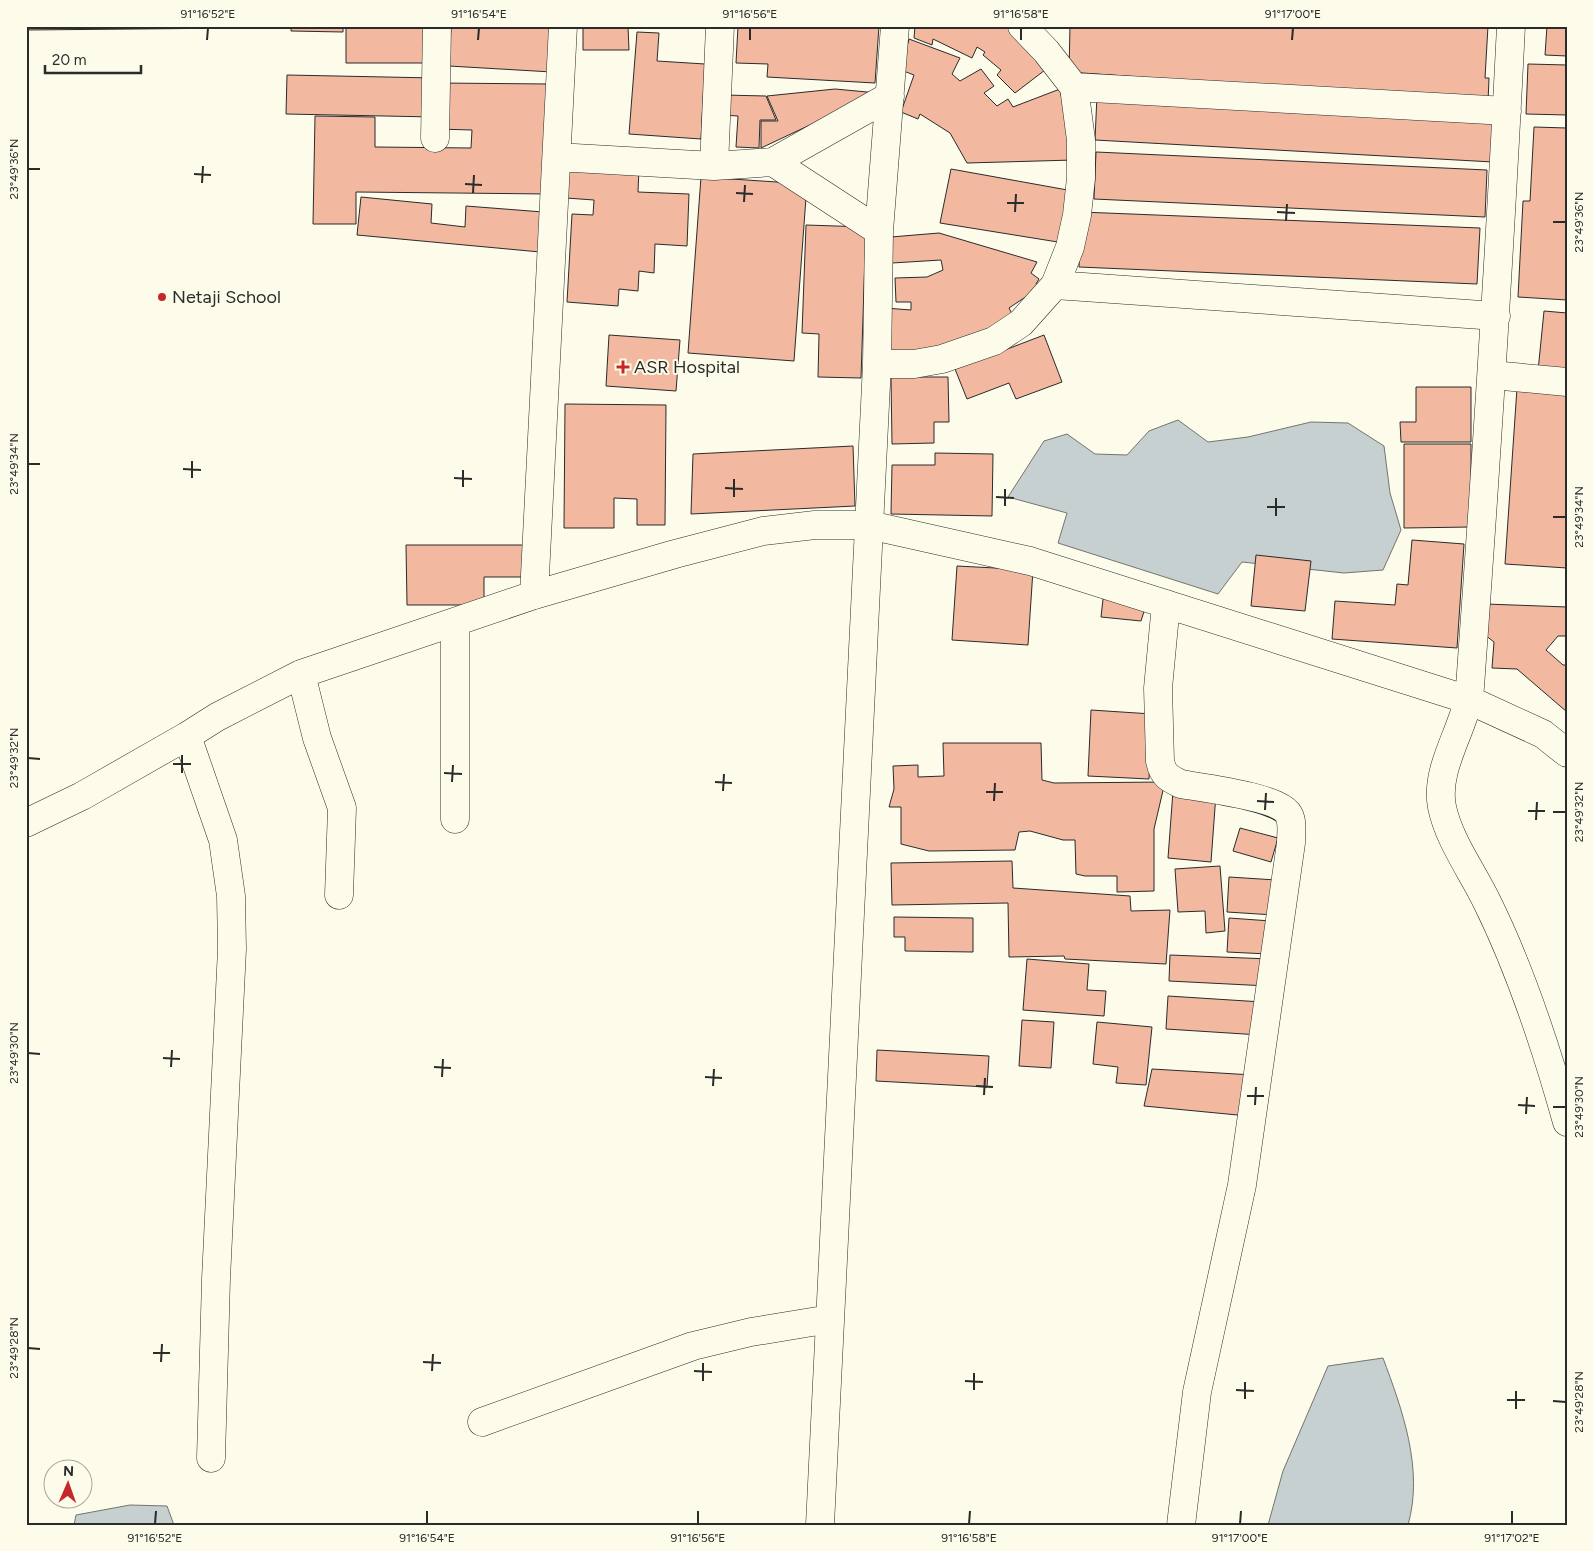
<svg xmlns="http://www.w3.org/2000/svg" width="1593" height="1551" font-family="Figtree,sans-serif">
  <rect width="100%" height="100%" fill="#fdfbea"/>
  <path fill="#c7d0d0" stroke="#74746e" d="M1178,420L1208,442L1248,437L1311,422L1348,423L1384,446L1390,493L1401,530L1383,570L1344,573L1242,562L1218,594L1058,543L1067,513L1008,497L1044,441L1067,434L1095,454L1127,455L1149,431Z
    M1383,1358C1402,1409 1424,1469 1408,1525H1268L1283,1471L1328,1366Z
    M130,1505L167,1506L174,1525H74L76,1515Z"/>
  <path fill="#f2b8a0" stroke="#2b2b2b" d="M26,26H243V28L26,30Z
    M291,26H343V32L291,31Z
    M346,26H432V63H346Z
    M451,26H554L552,72L449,66Z
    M583,26L628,27L629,50H583Z
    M738,26H879L875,83L767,77L768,64L736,63Z
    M915,26H1006L1045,70L1015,93L997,75L1001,70L983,55L985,52L977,47L972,58L933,39L932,45L914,38Z
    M1070,26H1488L1485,78H1489L1488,102L1069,72Z
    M1547,26H1567V56L1545,55Z
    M637,32L659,33L657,61L705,64L701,139L629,134Z
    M909,39L960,58L952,74L960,81L981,69L994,86L984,93L997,106L1008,99L1013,107L1060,89L1074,160L967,163L950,133L920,114L918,119L901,112L914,75L901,70Z
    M1528,64L1567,65V115L1526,114Z
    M287,75L435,78L434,117L286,114Z
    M437,83L550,84L549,194L356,192V224H313L315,116L375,117V147L471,148L472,130L437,129Z
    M835,89L878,93L761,148V121H778L767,96Z
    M723,95L766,96L776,120H760L759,148L736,147L738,116L722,115Z
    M1097,95L1495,117L1493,162L1095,140Z
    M1534,127L1567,128V300L1518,297L1523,201H1530Z
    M1096,152L1487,170L1485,217L1094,199Z
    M567,164L639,168L638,192L689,194L687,246L655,244L654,273L639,271L638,291L619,289L618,306L567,302L572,214L593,215L594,200L566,198Z
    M951,169L1073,191L1064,243L940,223Z
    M701,177L807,184L794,361L688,353Z
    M361,197L432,204L431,223L465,227L466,206L543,212L540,252L357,235Z
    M1081,212L1480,228L1477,284L1079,267Z
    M806,225L866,227L861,378L818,377L819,334L802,333Z
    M939,233L1037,262L1031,273L1039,279L1036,284L1043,290L1027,296L1009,308L1015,320L918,357L890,356L885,308L911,310V302H896L895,278L927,277L943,270L941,260L892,263L891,237Z
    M1544,311L1567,313V374L1538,371Z
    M609,335L680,340L676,391L606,386Z
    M1044,335L1062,382L1016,399L1009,383L967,399L955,369Z
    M891,377H948L949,422H934V443L892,444Z
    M1416,387H1471V442H1401L1400,422H1416Z
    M1517,388L1567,391V568L1505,564Z
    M565,404L666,405L665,525H637V499L614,498V528H564Z
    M1404,444H1471V527L1404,528Z
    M853,446L855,506L691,514L693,454Z
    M935,453L993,454L992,516L891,514L892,465H935Z
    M1412,540L1464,544L1457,648L1332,639L1335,601L1395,605L1397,584L1408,585Z
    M406,545H531V577H484V605H407Z
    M1256,555L1311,561L1305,611L1251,606Z
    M957,566L1033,570L1028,645L952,640Z
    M1104,590L1147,602L1141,621L1101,617Z
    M1486,604L1567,607V636H1558L1546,650L1563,665H1567V712L1517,669L1492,668L1494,642L1485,635Z
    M1091,710L1152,714L1149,779L1088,776Z
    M943,743H1041L1042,780L1054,783L1165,782L1154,829V891L1117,892V876H1085L1076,874L1075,840H1063L1030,831L1019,832L1015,850L929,851L901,844V807H889L894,789L893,766L918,765V777L944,776Z
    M1173,791L1216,794L1211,862L1168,858Z
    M1240,828L1278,838L1271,862L1233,851Z
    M1012,861L1013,888L1130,896L1131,911L1170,910L1166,964L1065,959L1064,956L1009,957L1008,903L892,905L891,863Z
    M1220,866L1225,931L1206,933L1205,911L1178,912L1175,869Z
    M1229,877L1276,880L1274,915L1227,912Z
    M894,917L973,918V952L905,951V937H894Z
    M1229,918L1271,921L1268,954L1227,952Z
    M1170,955L1270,959L1268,986L1169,981Z
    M1027,959L1089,964L1087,990L1106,991L1104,1016L1023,1010Z
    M1168,996L1262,1002L1260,1035L1166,1029Z
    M1022,1020L1054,1022L1051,1068L1019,1066Z
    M1097,1022L1152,1027L1146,1085L1116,1083L1118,1067L1093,1064Z
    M877,1050L989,1056L987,1087L876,1081Z
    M1152,1069L1253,1075L1248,1116L1144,1106Z"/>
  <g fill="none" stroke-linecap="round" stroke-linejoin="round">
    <g stroke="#2b2b2b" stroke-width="29">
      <path id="minor" d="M1511,26C1500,247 1486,467 1470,687C1467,727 1434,766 1442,807C1449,841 1473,872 1488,904C1522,973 1546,1047 1567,1122
        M1074,87L1507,111
        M435,138L437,26
        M557,157L714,166L773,162L890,96
        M773,162L879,231
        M714,166L720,26
        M1055,285L1496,316
        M877,364H914L942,359L994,341L1021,323L1055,285L1070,247L1077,215L1081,178V140L1074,87L1046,51L1022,26
        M1492,375L1567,382
        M534,595L563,26
        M1166,604L1158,688L1160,761C1163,775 1168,778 1181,784C1203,788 1280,797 1289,815C1293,823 1291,834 1291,843L1242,1185L1197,1392L1181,1525
        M455,623V819
        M301,674L317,738L342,808L339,895
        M187,736L223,840L231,896L232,949L216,1279L211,1458
        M26,823L82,796L187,736L217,717L301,674L534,595L675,554L763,531L815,525H869L1030,561L1469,700L1543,734L1567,753
        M482,1422L693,1346L751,1332L830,1319
        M820,1525L877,364L879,231L895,26"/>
    </g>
    <use href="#minor" stroke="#fdfbea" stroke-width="28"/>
  </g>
  <path fill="none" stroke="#2b2b2b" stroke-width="2" d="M207,40L208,28M478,40L479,28M750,40V28M1021,40V28M1292,40L1293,28M28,169H40M194,174L211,175M202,183L203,166M465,184L482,185M473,193L474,175M736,193L753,194M744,202L745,185M1007,203H1024M1015,212L1016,194M1277,212L1295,213M1286,221L1287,204M1553,222H1566M28,464H40M183,469L201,470M192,478V461M454,478L472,479M463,487V470M725,488L743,489M734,497V479M996,497L1014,498M1005,506V489M1267,507H1285M1276,516V498M1553,517H1566M28,758L40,759M173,764H191M182,773V755M444,773L462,774M452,782L453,765M715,782L732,783M723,791L724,774M986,792H1003M994,801L995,783M1257,801L1274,802M1265,810L1266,793M1528,811H1545M1553,812H1566M1536,820L1537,802M28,1053L40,1054M163,1058L180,1059M171,1067L172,1050M434,1067L451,1068M442,1077L443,1059M705,1077L722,1078M713,1086L714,1069M976,1086L993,1087M984,1095L985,1078M1247,1096H1264M1255,1105L1256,1087M1518,1105L1535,1106M1553,1107H1566M1526,1114L1527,1097M28,1348L40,1349M153,1353H170M161,1362L162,1344M423,1362L441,1363M432,1371L433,1354M694,1371L712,1372M703,1381V1363M965,1381L983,1382M974,1390V1373M1236,1390L1254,1391M1245,1399V1382M1507,1400H1525M1553,1401L1566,1402M1516,1409V1391M155,1524L156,1511M427,1524V1511M698,1524V1511M969,1524L970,1511M1240,1524L1241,1511M1512,1524V1511"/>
  <g fill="#c62828" stroke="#fdfbea" stroke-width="2">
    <circle cx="162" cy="297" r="5"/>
    <path d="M620.5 359.5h5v5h5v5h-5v5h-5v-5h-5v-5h5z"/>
  </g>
  <g text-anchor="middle" stroke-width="4" stroke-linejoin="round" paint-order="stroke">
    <g font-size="18" fill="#2b2b2b" stroke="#fdfbea" text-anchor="start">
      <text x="172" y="303">Netaji School</text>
      <text x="634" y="373">ASR Hospital</text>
    </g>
  </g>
  <rect width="1593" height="1551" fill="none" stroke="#fdfbea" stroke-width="55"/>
  <g transform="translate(68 1484) rotate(2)"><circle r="24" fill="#fdfbea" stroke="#a9a89e"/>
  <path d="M0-4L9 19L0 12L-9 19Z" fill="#c62828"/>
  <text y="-8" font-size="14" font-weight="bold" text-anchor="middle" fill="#2b2b2b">N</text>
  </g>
  <path d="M45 65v8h96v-8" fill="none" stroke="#2b2b2b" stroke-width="2.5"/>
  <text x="52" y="65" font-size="15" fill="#2b2b2b" stroke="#fdfbea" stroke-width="4" paint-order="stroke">20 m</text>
  <rect x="28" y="28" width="1538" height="1496" fill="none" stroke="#2b2b2b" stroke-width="2"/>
  <g font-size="12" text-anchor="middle" fill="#2b2b2b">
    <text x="208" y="18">91°16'52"E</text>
    <text x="479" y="18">91°16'54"E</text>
    <text x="750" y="18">91°16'56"E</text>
    <text x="1021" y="18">91°16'58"E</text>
    <text x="1293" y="18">91°17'00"E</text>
    <text transform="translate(14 169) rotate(-90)" y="4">23°49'36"N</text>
    <text transform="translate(1579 222) rotate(-90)" y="4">23°49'36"N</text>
    <text transform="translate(14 464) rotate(-90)" y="4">23°49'34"N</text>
    <text transform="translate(1579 517) rotate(-90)" y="4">23°49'34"N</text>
    <text transform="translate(14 758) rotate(-90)" y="4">23°49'32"N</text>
    <text transform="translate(1579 812) rotate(-90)" y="4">23°49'32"N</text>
    <text transform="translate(14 1053) rotate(-90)" y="4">23°49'30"N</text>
    <text transform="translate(1579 1107) rotate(-90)" y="4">23°49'30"N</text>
    <text transform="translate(14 1348) rotate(-90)" y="4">23°49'28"N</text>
    <text transform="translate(1579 1402) rotate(-90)" y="4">23°49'28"N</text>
    <text x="155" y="1542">91°16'52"E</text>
    <text x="427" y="1542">91°16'54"E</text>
    <text x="698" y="1542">91°16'56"E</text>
    <text x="969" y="1542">91°16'58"E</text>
    <text x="1240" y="1542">91°17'00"E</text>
    <text x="1512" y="1542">91°17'02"E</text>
  </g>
</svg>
